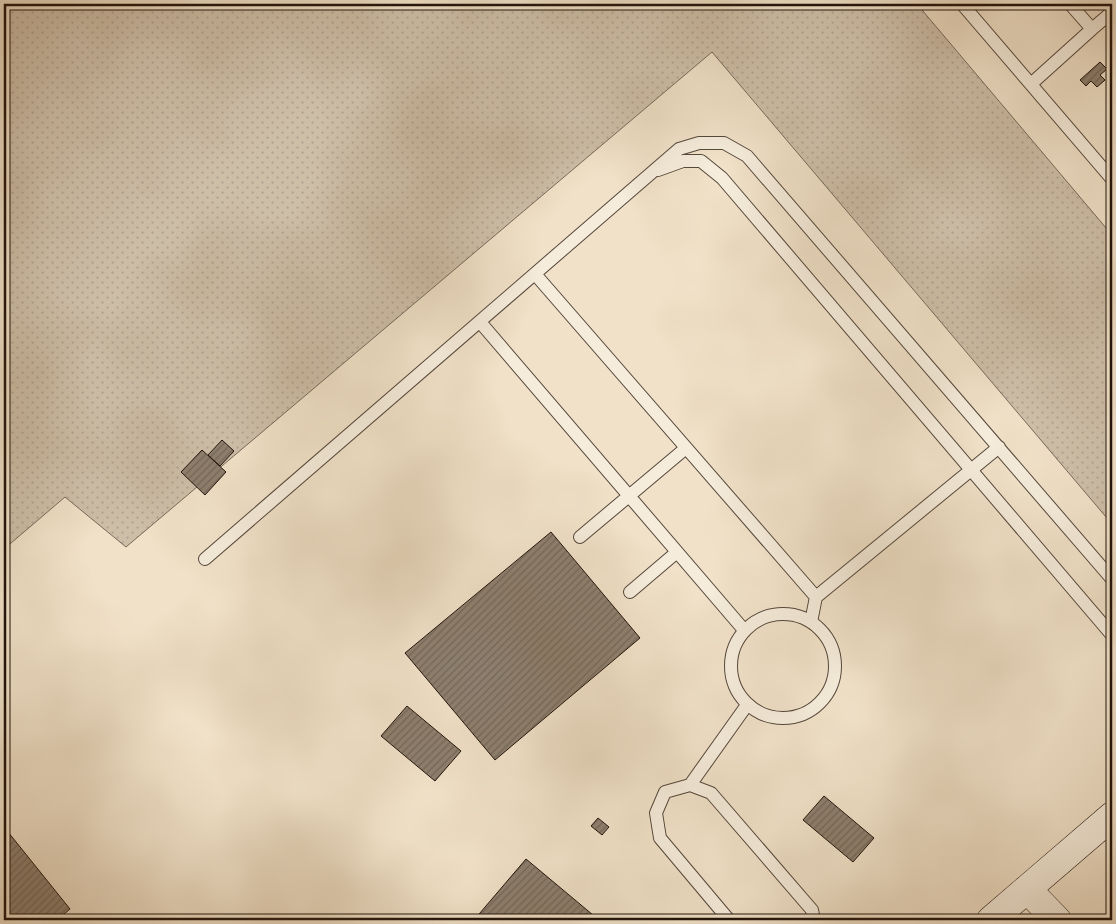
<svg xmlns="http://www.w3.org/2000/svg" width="1116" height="924" font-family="'EB Garamond',serif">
  <defs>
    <pattern id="grass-dots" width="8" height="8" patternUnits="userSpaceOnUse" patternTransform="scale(1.25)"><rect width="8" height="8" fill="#cdbea8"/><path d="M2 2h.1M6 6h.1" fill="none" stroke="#b0a28f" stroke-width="1.8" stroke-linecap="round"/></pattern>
    <pattern id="building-hatch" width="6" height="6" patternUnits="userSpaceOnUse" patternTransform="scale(1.25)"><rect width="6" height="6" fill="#8d7f6e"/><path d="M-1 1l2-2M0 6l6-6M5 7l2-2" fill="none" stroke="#736759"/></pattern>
  </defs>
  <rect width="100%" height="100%" fill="#f0e1c8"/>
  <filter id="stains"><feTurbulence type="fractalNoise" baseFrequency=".004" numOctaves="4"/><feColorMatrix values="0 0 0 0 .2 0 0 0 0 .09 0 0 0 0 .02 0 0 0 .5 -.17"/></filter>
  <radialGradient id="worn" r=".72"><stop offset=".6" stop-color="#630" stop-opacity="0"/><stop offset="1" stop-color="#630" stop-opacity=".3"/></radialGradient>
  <path fill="url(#grass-dots)" stroke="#77695a" d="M4,4H917L1112,235V524L712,52L126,547L65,497L4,549Z"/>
  <path fill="url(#building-hatch)" stroke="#21140c" d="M1100,62L1107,69L1100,75L1105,80L1097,87L1091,81L1086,86L1080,80Z
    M222,440L234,451L220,466L208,455Z
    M202,450L226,472L205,495L181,472Z
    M551,532L640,638L495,760L405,653Z
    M407,706L461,751L435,781L381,736Z
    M824,796L874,838L853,862L803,820Z
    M598,818L609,827L602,835L591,826Z
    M4,827L70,909L57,920H4Z
    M526,859L599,920H474Z"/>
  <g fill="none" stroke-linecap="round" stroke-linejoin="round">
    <g stroke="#55473b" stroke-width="14">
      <path id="lane" d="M962,4L1112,179
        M1070,4L1092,29L1112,12
        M1031,84L1092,29
        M658,170L683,161H701L722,178L1112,635
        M535,274L816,597L999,447
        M480,322L744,630
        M580,537L686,448
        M205,559L679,149L699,143H724L747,156L1112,579
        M630,592L677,552
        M731 666a52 52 0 1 1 104 0a52 52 0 1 1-104 0Z
        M811,622L816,597
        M690,785L747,705
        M729,920L660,838L656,813L665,792L690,785L711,793L812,910L814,920"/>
    </g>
    <g stroke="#21140c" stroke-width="29">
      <path id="secondary" d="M1027,889L1057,920
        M991,920L1112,816"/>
    </g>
    <use href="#lane" stroke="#f5ecdb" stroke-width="12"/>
    <use href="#secondary" stroke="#f5ecdb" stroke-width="28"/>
  </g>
  <rect width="1116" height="924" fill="none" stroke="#f0e1c8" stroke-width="20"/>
  <rect x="5" y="5" width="1106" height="914" fill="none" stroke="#21140c" stroke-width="2.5"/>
  <rect x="10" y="10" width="1096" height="904" fill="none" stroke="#21140c"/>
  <rect width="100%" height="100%" filter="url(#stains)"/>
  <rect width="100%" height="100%" fill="url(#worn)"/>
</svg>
